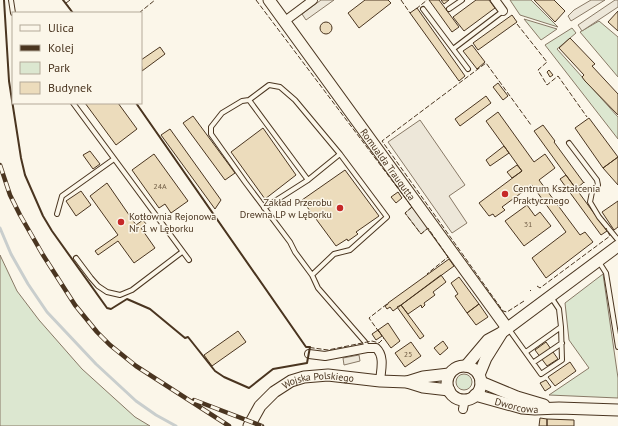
<svg xmlns="http://www.w3.org/2000/svg" width="618" height="426" font-family="'PT Sans',sans-serif">
  <rect width="100%" height="100%" fill="#fbf6e9"/>
  <path fill="#dce7d0" stroke="#887966" d="M510,0H531L558,27L520,15Z
    M524,19L557,29L541,40Z
    M599,21L618,37V77L580,32Z
    M572,28L576,33L557,49L618,117V139L545,45Z
    M0,255L17,291L39,320L82,369L135,417L150,426H0Z
    M603,274L618,378V398L549,395L589,368L569,340L565,303Z
    M456 382a8 8 0 1 1 16 0a8 8 0 1 1-16 0Z"/>
  <path fill="#ede7d9" stroke="#887966" d="M321,0H334L306,20L302,14Z
    M591,0H605L571,21L568,16L574,10Z
    M615,0H618V7L582,31L578,25Z
    M420,120L465,185L449,196L467,223L452,233L388,142Z
    M412,207L428,228L421,234L405,213Z
    M359,355L360,361L344,365L343,358Z"/>
  <g fill="none" stroke-linecap="round" stroke-linejoin="round">
    <path stroke="#c9cecd" stroke-width="3" d="M0,228L11,254L28,284L47,312L96,364L136,401L156,415L176,426"/>
  </g>
  <path fill="#ecdcbc" stroke="#4a3520" d="M365,0H388L391,3L359,28L348,13Z
    M429,0H439L459,27L452,32Z
    M441,0H449L444,4Z
    M476,0H489L495,8L464,31L453,17Z
    M534,0H554L565,11L555,22Z
    M417,8L465,76L459,81L410,13Z
    M618,11V31L608,22Z
    M512,15L517,22L478,50L473,43Z
    M320 28a6 6 0 1 1 12 0a6 6 0 1 1-12 0Z
    M570,38L595,64L592,66L618,94V115L585,81L582,77L584,75L559,48Z
    M472,45L485,62L477,69L463,51Z
    M160,47L165,54L142,71L141,60Z
    M549,70L553,75L550,77L547,72Z
    M498,83L508,96L503,100L493,87Z
    M486,96L491,103L460,126L455,119Z
    M85,103H118L137,129L116,145Z
    M498,112L534,162L545,154L555,168L539,180L580,235L585,232L593,242L546,278L532,258L566,232L532,185L502,207L505,210L495,217L493,214L489,216L479,203L522,171L486,121Z
    M193,116L235,173L225,180L183,123Z
    M589,118L618,157L603,168L575,128Z
    M543,125L555,141L554,142L584,183V182L576,189L534,131Z
    M263,128L296,175L265,199L231,152Z
    M170,129L221,200L215,209L161,135Z
    M504,146L509,153L490,166L486,160Z
    M90,151L100,164L93,169L83,155Z
    M154,154L188,201L171,213L165,204L159,208L132,170Z
    M618,157V185L603,168Z
    M517,165L522,171L512,178L507,172Z
    M345,170L379,216L356,232L358,234L348,241L347,239L336,246L302,200Z
    M566,175L607,231L601,235L560,179Z
    M107,183L136,225L143,220L146,224L141,228L155,248L134,263L118,241L98,255L95,251L118,235L90,196Z
    M81,191L91,205L76,216L66,201Z
    M398,192L402,198L396,203L391,197Z
    M618,201V227L614,230L602,212Z
    M527,205L535,216L540,212L551,226L524,246L505,221Z
    M449,259L454,266L393,311L390,307L387,309L385,306L388,304V303Z
    M441,275L446,282L433,292L435,295L424,303L425,305L422,308L421,305L408,314L401,305Z
    M459,277L479,304L467,313L455,296L458,294L451,283Z
    M479,304L488,317L476,325L467,313Z
    M401,305L424,336L420,339L397,307Z
    M388,323L400,341L391,348L378,330Z
    M378,330L382,336L376,340L372,334Z
    M238,331L246,342L212,366L204,355Z
    M443,341L448,348L440,355L434,348Z
    M411,342L421,356L405,367L395,353Z
    M546,342L558,359L547,366L535,350Z
    M570,362L576,371L555,386L548,377Z
    M546,380L551,387L545,391L540,383Z
    M540,418L547,419V426H539Z
    M547,419L574,420V426H547Z"/>
  <g fill="none" stroke-linecap="round" stroke-linejoin="round">
    <g stroke="#4a3520" stroke-width="6">
      <path id="service" d="M11,0L13,13
        M423,9L468,69
        M449,9L462,0
        M453,49L503,11
        M249,100L308,180
        M73,103L189,260
        M569,143L597,180L598,185L592,192L590,202L599,217L618,240
        M264,208L308,180L340,154
        M57,214L62,196L114,159
        M76,258L91,278L98,286L107,292L120,295L132,290L182,252
        M599,262L606,273L618,347
        M312,275L334,254L350,250L387,217L340,154L295,100L280,87L269,85L249,100L242,101L222,113L211,127V134L245,182L290,242L295,252L312,275L318,288L365,342L367,348
        M508,328L541,374L562,360L561,327
        M526,352L561,327L559,309L551,297
        M534,362L562,343"/>
    </g>
    <g stroke="#4a3520" stroke-width="10">
      <path id="minor" d="M495,0L503,11
        M285,21L313,0
        M309,354L325,356L367,348H376C385,356 381,370 380,381
        M463,409L465,399"/>
    </g>
    <g stroke="#4a3520" stroke-width="13">
      <g id="tertiary">
        <path id="s1" d="M269,0L507,328"/>
        <path d="M466,366L488,340L501,333L618,246"/>
        <circle cx="464" cy="383" r="17"/>
        <path d="M479,375L486,358L501,334"/>
        <path d="M407,382L423,377L449,374"/>
        <path d="M481,382L517,397L544,405"/>
        <path id="s2" d="M475,395L522,408L535,409L559,408L618,410"/>
        <path id="s3" d="M249,426L260,406L274,392L291,381L304,377L328,375L380,381L407,382L423,387L449,390"/>
      </g>
    </g>
    <use href="#service" stroke="#fbf6e9" stroke-width="4"/>
    <use href="#minor" stroke="#fbf6e9" stroke-width="8"/>
    <use href="#tertiary" stroke="#fbf6e9" stroke-width="11"/>
    <g stroke="#4a3520" stroke-width="4.5">
      <path id="rail" d="M0,165L10,195L20,215L43,255L75,305L97,332L110,345L136,366L229,426
        M194,400L262,426"/>
    </g>
    <use href="#rail" stroke="#fbf6e9" stroke-width="3" stroke-dasharray="9" stroke-linecap="butt"/>
    <path stroke="#4a3520" stroke-width="1" stroke-dasharray="5 2" stroke-linecap="butt" d="M70,0L66,3L73,13
      M256,0L412,207L405,213L421,234L428,228L448,257L427,274
      M401,0L410,13L411,12
      M416,9L427,0
      M139,13L155,0
      M517,24L547,62L538,70L547,85L558,76L587,117
      M136,103L306,347L328,350L372,341L379,343L384,338L383,337
      M537,286L540,288L610,236L606,228
      M530,291L531,290
      M524,301L507,312L503,311L382,141L486,63L531,125
      M379,332L369,318L387,304"/>
    <path stroke="#4a3520" stroke-width="2" d="M4,0L9,81L21,158L25,175L43,216L52,231L107,308L111,309L127,299L150,309L185,338L188,337L215,371L224,377L249,388L273,369L307,363L310,347H306L136,103
      M63,0L73,13"/>
  </g>
  <g fill="#c62828" stroke="#fbf6e9" stroke-width="1.5">
    <circle cx="505" cy="194" r="4"/>
    <circle cx="340" cy="208" r="4"/>
    <circle cx="121" cy="222" r="4"/>
  </g>
  <g text-anchor="middle" stroke-width="3" stroke-linejoin="round" paint-order="stroke">
    <g font-size="8" fill="#725f47">
      <text x="160" y="189">24A</text>
      <text x="528" y="227">31</text>
      <text x="408" y="357">25</text>
    </g>
    <g font-size="10" fill="#4a3520" stroke="#fbf6e9">
      <text dy="4" stroke="none"><textPath href="#s1" startOffset="203">Romualda Traugutta</textPath></text>
      <text dy="4" stroke="none"><textPath href="#s3" startOffset="90">Wojska Polskiego</textPath></text>
      <text dy="4" stroke="none"><textPath href="#s2" startOffset="43">Dworcowa</textPath></text>
    </g>
    <g font-size="10" fill="#4a3520" stroke="#fbf6e9" text-anchor="start">
      <text x="513" y="192">Centrum Kształcenia<tspan x="513" dy="12">Praktycznego</tspan></text>
      <text x="332" y="206" text-anchor="end">Zakład Przerobu<tspan x="332" dy="12">Drewna LP w Lęborku</tspan></text>
      <text x="129" y="220">Kotłownia Rejonowa<tspan x="129" dy="12">Nr 1 w Lęborku</tspan></text>
    </g>
  </g>
  <rect x="12" y="12" width="130" height="92" fill="#fbf6e9" stroke="#b4a999"/>
  <rect x="20" y="25" width="20" height="6" fill="#fbf6e9" stroke="#b4a999"/>
  <text x="48" y="32" font-size="12" fill="#4a3520">Ulica</text>
  <rect x="20" y="45" width="20" height="6" fill="#4a3520" stroke="#b4a999"/>
  <text x="48" y="52" font-size="12" fill="#4a3520">Kolej</text>
  <rect x="20" y="62" width="20" height="12" fill="#dce7d0" stroke="#b4a999"/>
  <text x="48" y="72" font-size="12" fill="#4a3520">Park</text>
  <rect x="20" y="82" width="20" height="12" fill="#ecdcbc" stroke="#b4a999"/>
  <text x="48" y="92" font-size="12" fill="#4a3520">Budynek</text>
</svg>
